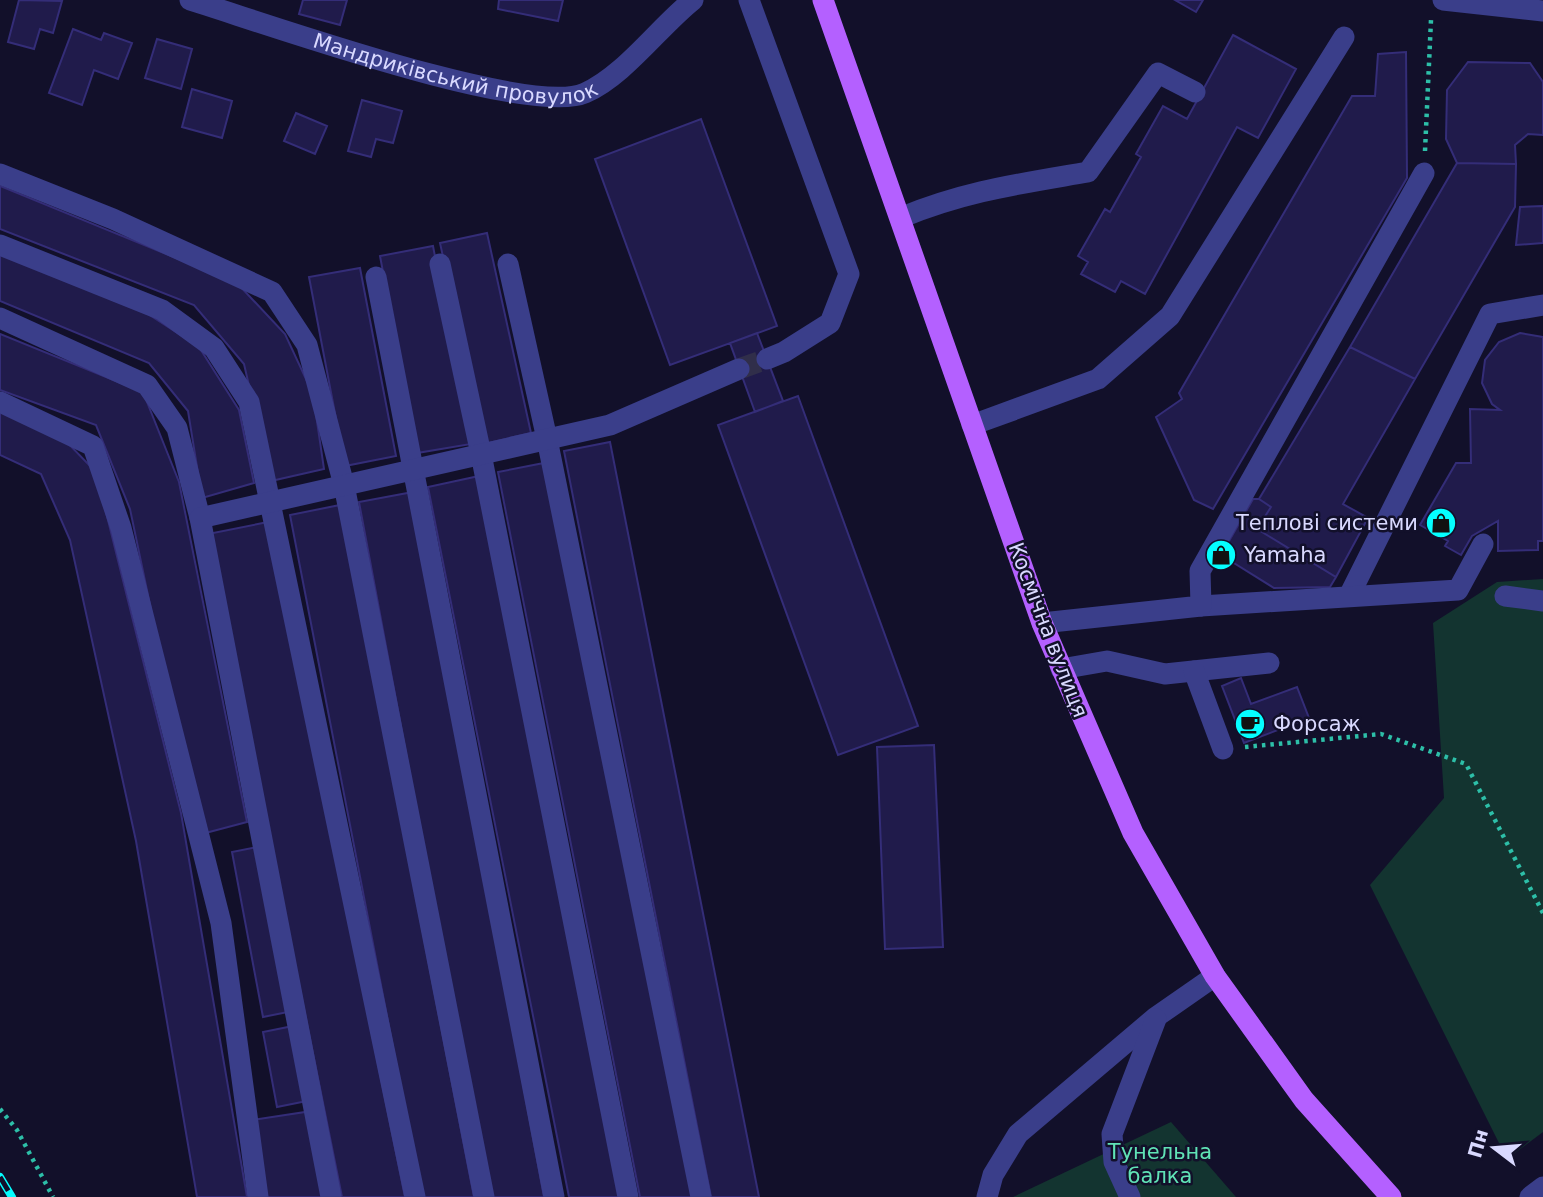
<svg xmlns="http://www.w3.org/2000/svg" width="1543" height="1197" font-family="'DejaVu Sans',sans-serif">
  <rect width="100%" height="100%" fill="#12102a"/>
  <path fill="#133430" d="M1543,579V1132L1507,1159L1370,885L1444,798L1433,623L1497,582Z
    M1171,1122L1236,1197H1013Z"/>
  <path fill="#201b4b" stroke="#342d78" stroke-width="2" d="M19,0L62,1L53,33L40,29L34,49L8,42Z
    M303,0H347L340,25L299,14Z
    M499,0H563L558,21L498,9Z
    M1175,0H1203L1196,12Z
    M73,29L101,40L104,33L132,43L118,79L94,70L82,105L49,93Z
    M1233,35L1296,69L1258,138L1237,127L1145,294L1121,281L1115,292L1081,274L1088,262L1078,256L1105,209L1110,212L1141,157L1136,154L1163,106L1187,119Z
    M157,39L192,49L181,89L145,78Z
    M1406,52L1407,178L1213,509L1194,500L1156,417L1182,399L1179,393L1352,96H1375L1378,54Z
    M1468,62L1530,63L1543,82V135L1528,134L1515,145L1516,164L1457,163L1446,139L1447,90Z
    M192,89L232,101L222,138L182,127Z
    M362,100L402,111L393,143L376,139L371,157L348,151Z
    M296,113L327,126L315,154L284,141Z
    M701,119L777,326L670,365L595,159Z
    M1457,163L1516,164L1515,207L1415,379L1350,347Z
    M0,186L237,283L285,334L313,394L324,469L271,481L244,364L194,305L0,229Z
    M1543,206V243L1516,245L1520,207Z
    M487,233L531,433L484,444L440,243Z
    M433,246L471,444L417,453L380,256Z
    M0,254L148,314L199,347L239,410L254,483L202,498L188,411L149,363L0,301Z
    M360,268L396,456L345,466L309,277Z
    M757,333L783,401L755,412L730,343Z
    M1520,333L1543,337V541H1538V550L1498,551V521L1472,536L1461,555L1445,546L1448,541L1420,525L1456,463H1471L1470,409L1500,410L1492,404L1482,383L1485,360L1499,342Z
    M0,334L143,392L179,482L247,822L198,835L130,509L96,425L0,390Z
    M1350,347L1415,379L1343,504L1368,518L1336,577L1257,529L1271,507L1259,499Z
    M798,396L918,726L838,755L718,425Z
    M0,411L58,433L96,472L181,813L247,1197H197L136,841L70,540L41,474L0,455Z
    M610,442L759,1197H711L564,451Z
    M549,462L692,1197H640L498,472Z
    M479,476L623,1197H569L428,487Z
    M413,492L544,1197H489L359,502Z
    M1253,499H1259L1271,507L1257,529L1336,577L1330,587L1274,588L1221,555Z
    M340,505L474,1197H422L290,515Z
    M268,522L405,1197H342L208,534Z
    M1241,678L1251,704L1297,687L1309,718L1244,743L1222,686Z
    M934,745L943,947L885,949L877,747Z
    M257,847L288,1012L263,1017L232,852Z
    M293,1026L307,1101L277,1107L263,1032Z
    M312,1111L325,1197H264L253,1120Z"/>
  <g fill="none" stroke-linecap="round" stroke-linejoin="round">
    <path stroke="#302e4a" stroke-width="21" stroke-dasharray="21 10" stroke-linecap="butt" d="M739,369L767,359"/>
    <path stroke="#2dbfa8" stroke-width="4.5" stroke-dasharray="3.5 5" stroke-linecap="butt" d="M1425,151L1431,20
      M1245,747L1381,734L1466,764L1543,913
      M0,1109L17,1130L53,1197"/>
    <g stroke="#3a3e8a" stroke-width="21">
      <path id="s1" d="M190,0C259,21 529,118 585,93C624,76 659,27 693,0"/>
      <path d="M749,0L849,274L830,323L784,352L767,359"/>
      <path d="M1443,0L1543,11"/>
      <path d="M0,174L113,219L272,292L307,345L344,485L484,1197"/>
      <path d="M900,218C965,191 1019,184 1088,172L1158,73L1195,92"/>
      <path d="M0,245L162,310L214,348L249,402L415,1197"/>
      <path d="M440,264L481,454L628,1197"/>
      <path d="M508,264L547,439L701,1197"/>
      <path d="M376,277L554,1197"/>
      <path d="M0,318L147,385L177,428L200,518"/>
      <path d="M0,402L93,446L121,528L221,923L258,1197"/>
      <path d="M972,425L1098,379L1170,316L1344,37"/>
      <path d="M1349,596L1490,314L1543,305"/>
      <path d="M1505,596L1543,601"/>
      <path d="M1201,606L1458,590L1483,544"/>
      <path d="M1042,623L1201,606L1200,571L1424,173"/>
      <path d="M1061,669L1107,661L1165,674L1269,663"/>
      <path d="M1194,671L1223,749"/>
      <path d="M331,1197L200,518L610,425L739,369"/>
      <path d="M987,1197L993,1175L1018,1134L1156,1017L1215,976"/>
      <path d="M1130,1197L1114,1162L1112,1134L1156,1019"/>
      <path d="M1530,1197L1543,1187"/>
    </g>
    <path stroke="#b460ff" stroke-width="21" d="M823,0L1042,623L1133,833L1215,976L1304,1100L1391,1197"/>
    <g stroke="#05feff" stroke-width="8">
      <path id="rail" d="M0,1177L12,1197"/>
    </g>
    <use href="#rail" stroke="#12102a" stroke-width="5" stroke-dasharray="16" stroke-linecap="butt"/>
  </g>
  <defs>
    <g id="shop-disc" transform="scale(1.575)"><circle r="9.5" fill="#05feff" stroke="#12102a"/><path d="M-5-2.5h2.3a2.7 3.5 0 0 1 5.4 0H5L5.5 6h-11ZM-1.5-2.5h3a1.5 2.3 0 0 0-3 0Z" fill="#111"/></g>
    <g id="cafe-disc" transform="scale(1.575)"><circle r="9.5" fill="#05feff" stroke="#12102a"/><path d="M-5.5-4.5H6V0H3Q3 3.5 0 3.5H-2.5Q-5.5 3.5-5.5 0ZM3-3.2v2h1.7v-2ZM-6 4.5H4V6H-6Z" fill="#111"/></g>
  </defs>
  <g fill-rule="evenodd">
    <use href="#shop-disc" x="1441" y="523"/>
    <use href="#shop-disc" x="1221" y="555"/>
    <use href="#cafe-disc" x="1250" y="724"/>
  </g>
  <g text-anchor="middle" stroke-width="5" stroke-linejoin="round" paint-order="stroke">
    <g font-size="21" fill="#d9d9ff" stroke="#12102a">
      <text dy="7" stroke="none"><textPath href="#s1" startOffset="276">Мандриківський провулок</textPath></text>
      <text transform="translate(1048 630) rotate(69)" y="7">Космічна вулиця</text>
    </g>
    <g font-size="21" fill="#d9d9ff" stroke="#12102a" text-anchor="start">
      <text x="1418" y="530" text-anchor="end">Теплові системи</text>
      <text x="1244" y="562">Yamaha</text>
      <text x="1273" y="731">Форсаж</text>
    </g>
    <g font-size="21" fill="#60e3b6" stroke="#12102a">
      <text x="1160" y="1159">Тунельна<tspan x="1160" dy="24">балка</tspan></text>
    </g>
  </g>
  <g transform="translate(1494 1148) rotate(286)" stroke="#12102a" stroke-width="5" paint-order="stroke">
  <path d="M0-5L12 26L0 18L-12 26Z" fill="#d9d9ff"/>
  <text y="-10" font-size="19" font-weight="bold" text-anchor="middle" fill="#d9d9ff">Пн</text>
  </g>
</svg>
